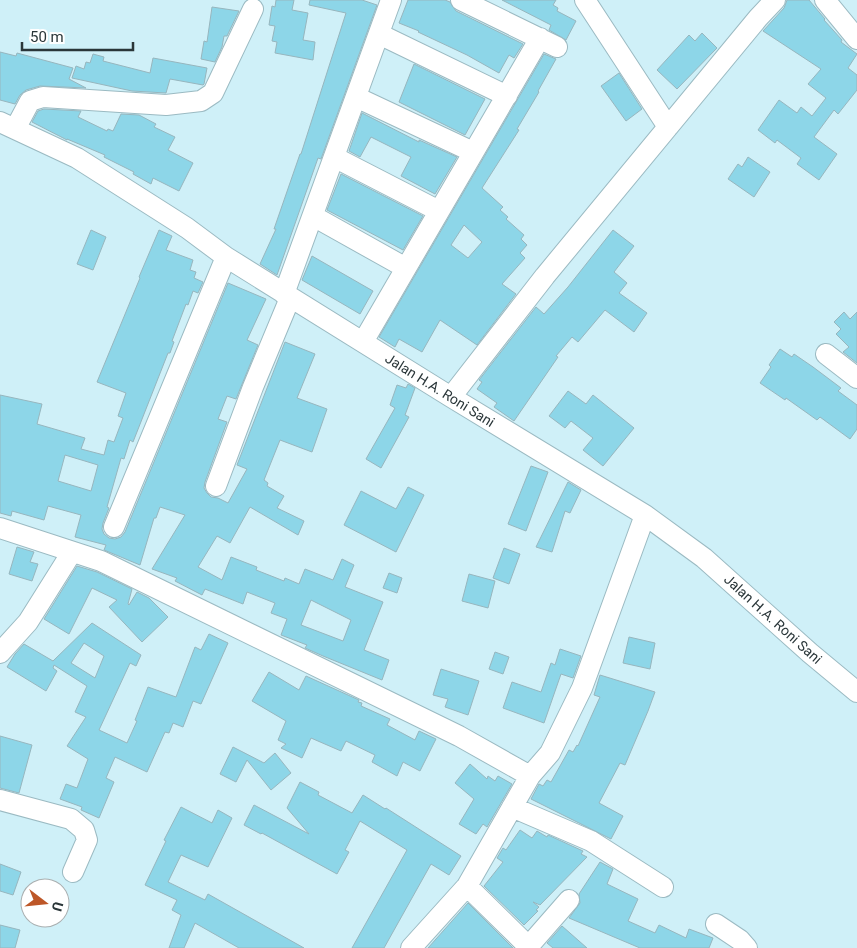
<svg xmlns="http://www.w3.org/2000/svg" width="857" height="948" font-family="Roboto,sans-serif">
  <rect width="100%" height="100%" fill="#cff0f8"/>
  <path fill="#8dd6e8" stroke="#97b6be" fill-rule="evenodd" d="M276,0H294L292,10L308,13L303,40L315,42L313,60L275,53L277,42L272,41L275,26L269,25L272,6L275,7Z
    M310,0H362L377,5L321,159L318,158L277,275L260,264L276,229H274L300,154H301L346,13L309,5Z
    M408,0H445L450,2L456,11L523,44L514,58L509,55L499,73L467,55L418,32L419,31L399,23Z
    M502,0H556L553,5L558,8L557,11L576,21L566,40L549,30L551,25Z
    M787,0H809L825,19L824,20L842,40L841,42L857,54L848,68L857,75V90L838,114L834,110L814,137L837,154L819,180L797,164L801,158L777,140L775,143L758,130L779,100L797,113L801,107L812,116L826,98L808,84L821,69L763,31L784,8Z
    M212,7L239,11L227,36H224L222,47L215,62L201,59L204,41L207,42Z
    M702,33L717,48L677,89L657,70L689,35L695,41Z
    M0,52L16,56L17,53L73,68L69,79L86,88L40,86L26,90L20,95L15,104L0,100Z
    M93,54L104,57L103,61L150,73L153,58L207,68L204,84L203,85L170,79L166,93L132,91L72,78L76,66L84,69L86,62L90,63Z
    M544,54L556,59L538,91L539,92L517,129L519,130L482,188L503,207L500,210L508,217L506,219L524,235L521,239L527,245L520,253L525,258L502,284L516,294L477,345L440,320L422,352L399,339L395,347L379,337ZM464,225L482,242L468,258L451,245Z
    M414,64L485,99L465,135L399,102Z
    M619,73L642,109L626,121L601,86Z
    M44,109L81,111L78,117L107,131L108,129L113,131L121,114L139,115L156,124L154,127L175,137L168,150L193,163L179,191L153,178L151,184L133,174L134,172L104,157L105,155L67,139V140L32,122L38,111Z
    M362,113L419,142V140L457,157L435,194L401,176L411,157L371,137L360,157L349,151Z
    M748,157L770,172L754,197L728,179L738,164L742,167Z
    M341,174L423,216L403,250L327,210Z
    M91,230L106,237L93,270L77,264Z
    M159,230L172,236L166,250L193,260L190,270L196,272L194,278L203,282L198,293L193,291L188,305L186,304L172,341L174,342L170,353H168L133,442L130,440L124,459L121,458L107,507L109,508L103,523L102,529L104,534L109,538L115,539L121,537L125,532L228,283L266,299L247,340L258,345L236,399L227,396L218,419L227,422L205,482L204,488L207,493L211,497L218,498L228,503L247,469L237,465L285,342L315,354L297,398L327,409L312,452L280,440L264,480L268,483L267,486L284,496L277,508L304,521L298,535L250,507L230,543L217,536L198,567L222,580L231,557L257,567L256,570L284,581L285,578L299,584L305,569L333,580L342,559L354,565L345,587L383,602L364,650L389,660L382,680L323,656L305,648L307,645L281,635L287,619L271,613L275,603L247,592L243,604L205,589L202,595L175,581L177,578L152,569L185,515L160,507L156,518H154L140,565L104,550L106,545L75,537L81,515L48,506L44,520L12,511L11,516L0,513V395L42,404L37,424L85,438L81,449L104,455L108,440L114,442L123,418L118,416L126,393L97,382L140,278L139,277ZM65,455L98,465L91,491L58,481ZM311,600L351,620L343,641L301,625Z
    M613,230L634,246L614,272L627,283L619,293L647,313L634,332L605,310L578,342L572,337L556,356L558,357L514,421L494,407L497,403L477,389L482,382L479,380L536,307L544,314L568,287Z
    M312,256L373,291L360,314L302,280Z
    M844,312L850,319L857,312V363L843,352L849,347L836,334L841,329L834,322Z
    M780,349L792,357L794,354L813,367L841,388L838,391L857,405V429L850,439L820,417L817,420L786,398L785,400L760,383L771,367L769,365Z
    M408,384L415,388L405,415L409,417L381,468L366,459L395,408L390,405L397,385L406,388Z
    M568,391L586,404L593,395L634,428L603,466L583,450L593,438L571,421L565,428L549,416Z
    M531,466L548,472L526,531L508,524Z
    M568,482L581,490L570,513L565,511L552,552L536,547Z
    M408,487L424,495L396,552L344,525L361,491L396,509Z
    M17,547L34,552L30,562L38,564L32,581L9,574Z
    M504,548L520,554L509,584L493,578Z
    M77,566L97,572L132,589L128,604L129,605L137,592L149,598L168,617L142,642L109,607L117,600L92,588L69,634L44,619Z
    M389,573L402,578L397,593L383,588Z
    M469,574L495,581L488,608L462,601Z
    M92,623L141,655L136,666L130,663L99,730L127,743L137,721L135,720L148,687L176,697L195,647L201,650L209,634L228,643L201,704L193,701L183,727L173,723L169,733L165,732L147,772L115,757L106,778L114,782L99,818L81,810L82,807L60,799L66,784L77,788L88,759L67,746L86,717L75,712L87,686L54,665L53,668L57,671L46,691L7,667L15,654L24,644L53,661ZM84,643L104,656L95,678L71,663Z
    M629,637L655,643L650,669L623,663Z
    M560,649L581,656L573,678L561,674L544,723L503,708L512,682L541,692L551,663L555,665Z
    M495,652L509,657L503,674L489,669Z
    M441,669L479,681L468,715L445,707L448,699L433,695Z
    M269,672L299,690L306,676L359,700L358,702L362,703L361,706L390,719L387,725L415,740L419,731L436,739L420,771L403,762L397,776L372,762L375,755L346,741L341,751L311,738L302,758L281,748L286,744L278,740L286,721L252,701Z
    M600,675L655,692L648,711L625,765L620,763L599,803L623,816L611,839L531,799L539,784L543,786L547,780L551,782L569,750L573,752L577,745L578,746L600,697L594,695Z
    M0,736L32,745L19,793L0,788Z
    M233,747L264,763L275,753L291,773L271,790L247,760L236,782L220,774Z
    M470,764L487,779L488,776L495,781L498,776L512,784L487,827L483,824L476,834L459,824L474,799L455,783Z
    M300,782L319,792L318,795L352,813L363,795L385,809L386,808L461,856L449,875L431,864L384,948H352L407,850L360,821L345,850L349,852L337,874L262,833L261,834L244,825L254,805L309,834L287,808Z
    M181,807L212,823L218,810L232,818L208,867L181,855L168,882L205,900L208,894L304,948H239L195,923L184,948H169L181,915L172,910L177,900L145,885L166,841L164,840Z
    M520,830L532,838L537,831L547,837L548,835L583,851L581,854L587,857L540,905L533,902L539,907L536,910L538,911L524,925L484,886L503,862L497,858L503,848L506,850Z
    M600,862L613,869L607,884L638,899L628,921L655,933L659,925L686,938L689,929L713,938L709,948H640L569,918L580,903L579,894Z
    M0,864L21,872L13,895L0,891Z
    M468,903L513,948H428Z
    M0,925L20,930L15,948H0Z
    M562,926L587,948H553L547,943Z"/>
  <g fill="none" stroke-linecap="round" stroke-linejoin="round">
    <g stroke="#9bbac2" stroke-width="22">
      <path id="minor" d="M461,0L557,47
        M585,0L668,127
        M825,0L857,39
        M379,34L507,96
        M356,97L473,152
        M0,122L77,158L187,228L226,257L451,397L645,515L704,558L810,653L857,692
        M15,129L30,101L43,97L166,105L201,101L213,93L253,9
        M334,157L439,211
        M313,216L406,268
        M284,294L391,0
        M363,342L540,38
        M826,354L857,378
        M451,397L545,276L758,18L775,0
        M216,486L253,387L290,298
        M114,527L226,257
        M0,528L101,561L459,736L530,776
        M0,653L28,622L72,552
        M0,800L71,819L84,830L87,840L73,872
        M512,807L591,841L663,887
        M467,886L529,947
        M716,924L740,940L747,948
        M411,948L467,886L530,776L550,753L582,688L645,515
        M527,948L569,900"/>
    </g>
    <use href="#minor" stroke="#fff" stroke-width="20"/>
  </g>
  <g text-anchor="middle" stroke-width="5" stroke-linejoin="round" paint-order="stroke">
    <g font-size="14" fill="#2a3639" stroke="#fff">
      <text transform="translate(440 390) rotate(32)" y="5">Jalan H.A. Roni Sani</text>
      <text transform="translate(773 619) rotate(42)" y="5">Jalan H.A. Roni Sani</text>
    </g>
  </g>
  <g transform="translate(45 903) rotate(106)"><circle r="24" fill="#ffffff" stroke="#aaafb0"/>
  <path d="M0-4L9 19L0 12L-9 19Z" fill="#bd5728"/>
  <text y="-8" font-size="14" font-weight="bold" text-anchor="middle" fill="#2a3639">U</text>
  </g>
  <path d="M22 42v8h111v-8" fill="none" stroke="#2a3639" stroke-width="2.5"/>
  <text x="30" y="42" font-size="15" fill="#2a3639" stroke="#ffffff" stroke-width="4" paint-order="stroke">50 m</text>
</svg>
